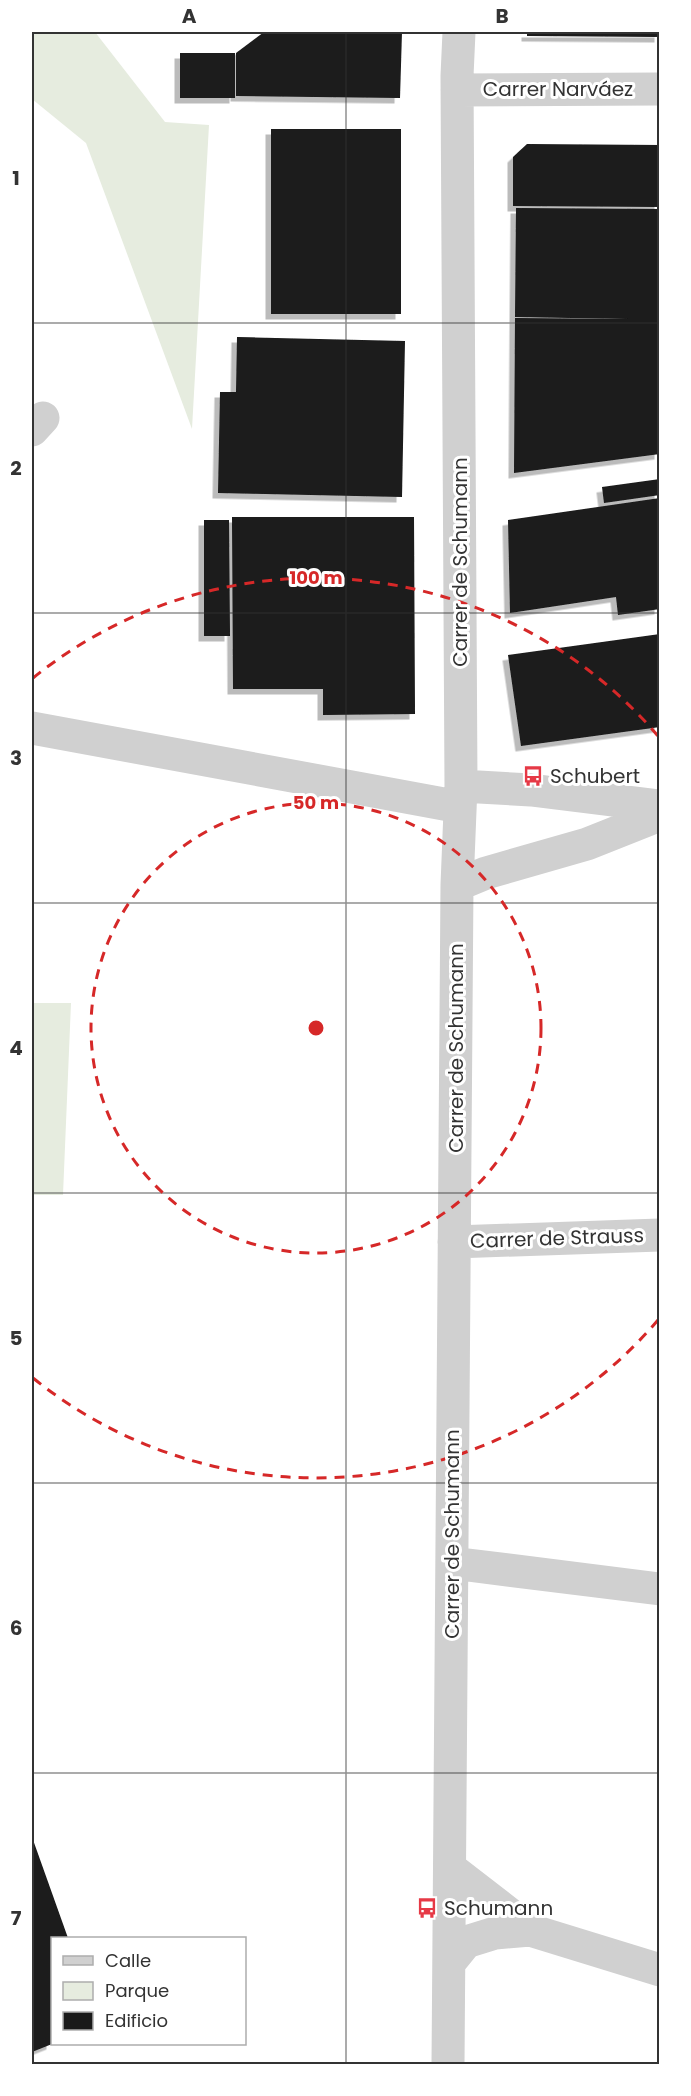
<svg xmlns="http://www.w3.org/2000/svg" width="691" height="2096" font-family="Poppins,sans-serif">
  <defs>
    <filter id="shadow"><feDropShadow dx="-5.5" dy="5.5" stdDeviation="0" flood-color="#0004"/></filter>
  </defs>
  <rect width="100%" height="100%" fill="#fff"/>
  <path fill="#e6ecdf" d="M32,32H95L165,122L209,125L192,429L86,143L32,99Z
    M32,1003H71L63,1195H32Z"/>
  <path fill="#1a1a1a" filter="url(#shadow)" d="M264,32H402L400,98L236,96V53Z
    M527,32H660V37L527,36Z
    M180,53H235V98H180Z
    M271,129H401V314H271Z
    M527,144L660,145V207L513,206V157Z
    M516,208L660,209V454L514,473L515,318L628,319L515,317Z
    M237,337L405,341L402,497L218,493L220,392H236Z
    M660,479V495L604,503L602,487Z
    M660,498V609L618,615L616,597L510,613L508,520Z
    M232,517H414L415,714L323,715V689H233Z
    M204,520H229L230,636H204Z
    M660,634V727L521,746L508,655Z
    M32,1837L68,1938H52V2044L32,2052Z"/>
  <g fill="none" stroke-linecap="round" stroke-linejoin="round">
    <path stroke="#d0d0d0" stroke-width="33" d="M457,90L660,89
      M32,430L43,418
      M32,728L460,807
      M461,786L531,790L660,806
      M457,885L486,873L587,844L660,815
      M454,1242L660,1235
      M452,1563L660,1589
      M450,1868L530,1930
      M449,1963L466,1942L495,1933L530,1930L660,1970
      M448,2064L457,885L461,786L457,76L459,32"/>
  </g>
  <path fill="none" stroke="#333" stroke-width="1.5" stroke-opacity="0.55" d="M346,32V2064M32,323H660M32,613H660M32,903H660M32,1193H660M32,1483H660M32,1773H660"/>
  <g fill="none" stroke="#d62828" stroke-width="3" stroke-dasharray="10 8">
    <circle cx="316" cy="1028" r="225"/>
    <path d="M658 1320A450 450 0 0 1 33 1378M33 678A450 450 0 0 1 658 736"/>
  </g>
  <defs>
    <g id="bus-bare" transform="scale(1.62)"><path d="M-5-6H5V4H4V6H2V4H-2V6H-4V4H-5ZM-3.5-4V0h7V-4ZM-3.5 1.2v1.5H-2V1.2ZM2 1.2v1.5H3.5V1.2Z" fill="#e63946" stroke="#fff" stroke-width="2.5" paint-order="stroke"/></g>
  </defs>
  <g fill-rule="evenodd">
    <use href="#bus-bare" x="533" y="776"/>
    <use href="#bus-bare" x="427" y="1908"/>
  </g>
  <g text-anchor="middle" stroke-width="6" stroke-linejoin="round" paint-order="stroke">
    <g font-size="20" fill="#333" stroke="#fff">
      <text x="558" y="96">Carrer Narváez</text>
      <text transform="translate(460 562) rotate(-90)" y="7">Carrer de Schumann</text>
      <text transform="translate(456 1048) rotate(-90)" y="7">Carrer de Schumann</text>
      <text transform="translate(557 1238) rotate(-2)" y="7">Carrer de Strauss</text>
      <text transform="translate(452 1534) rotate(-90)" y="7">Carrer de Schumann</text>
    </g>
    <g font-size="20" fill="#333" stroke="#fff" text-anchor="start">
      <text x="550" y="783">Schubert</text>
      <text x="444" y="1915">Schumann</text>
    </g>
  </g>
  <circle cx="316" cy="1028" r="9" fill="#d62828" stroke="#fff" stroke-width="3"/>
  <g font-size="18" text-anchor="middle" font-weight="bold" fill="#d62828" stroke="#fff" stroke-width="6" stroke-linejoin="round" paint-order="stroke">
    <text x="316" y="584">100 m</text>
    <text x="316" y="809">50 m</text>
  </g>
  <rect width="691" height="2096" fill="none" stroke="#ffffff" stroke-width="66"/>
  <rect x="51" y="1937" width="195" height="108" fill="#ffffff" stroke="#adadad" stroke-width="1.5"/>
  <rect x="63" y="1956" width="30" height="9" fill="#d0d0d0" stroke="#adadad" stroke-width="1.5"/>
  <text x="105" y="1967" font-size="18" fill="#333333">Calle</text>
  <rect x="63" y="1982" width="30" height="18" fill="#e6ecdf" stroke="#adadad" stroke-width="1.5"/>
  <text x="105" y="1997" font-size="18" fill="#333333">Parque</text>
  <rect x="63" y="2012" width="30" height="18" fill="#1a1a1a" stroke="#adadad" stroke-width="1.5"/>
  <text x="105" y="2027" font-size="18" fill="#333333">Edificio</text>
  <rect x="33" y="33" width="625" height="2030" fill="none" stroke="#333" stroke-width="2"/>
  <g font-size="20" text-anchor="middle" font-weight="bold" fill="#333">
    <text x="189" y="23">A</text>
    <text x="502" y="23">B</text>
    <text x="16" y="185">1</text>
    <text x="16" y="475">2</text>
    <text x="16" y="765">3</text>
    <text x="16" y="1055">4</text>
    <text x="16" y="1345">5</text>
    <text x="16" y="1635">6</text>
    <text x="16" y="1925">7</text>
  </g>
</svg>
